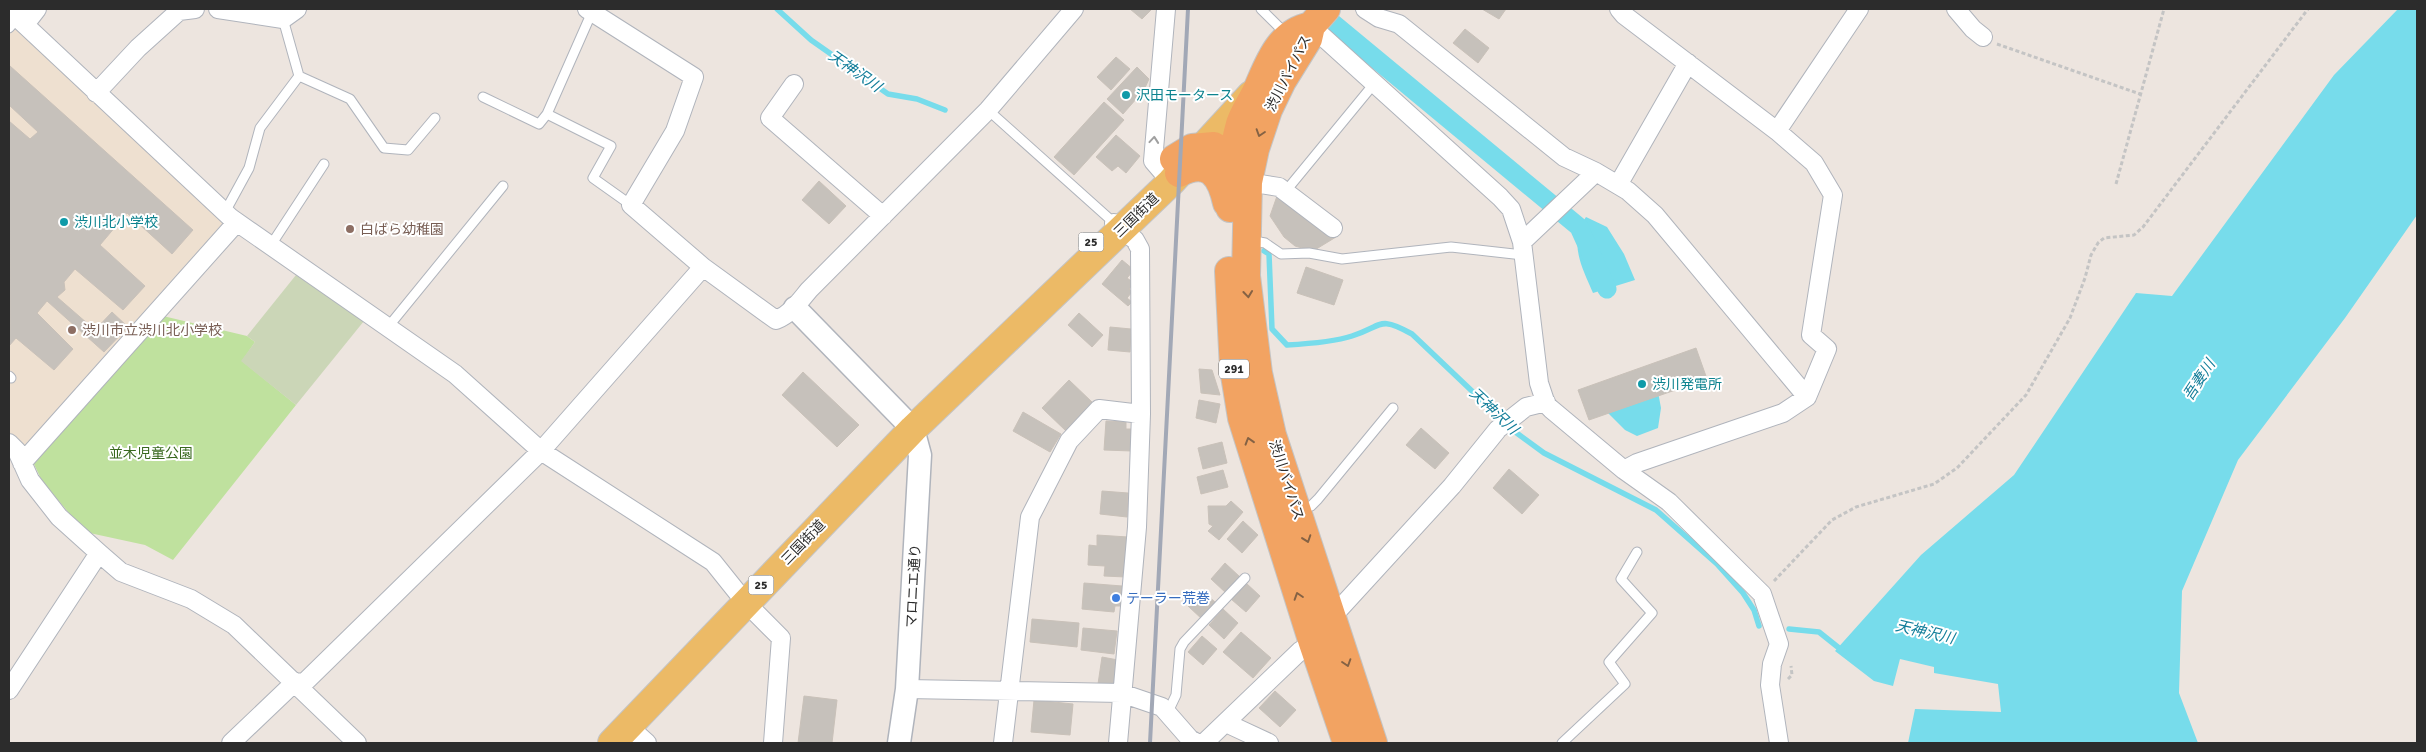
<svg xmlns="http://www.w3.org/2000/svg" width="2426" height="752" font-family="Signika,'Noto Sans JP',sans-serif">
  <rect width="100%" height="100%" fill="#ede5df"/>
  <path fill="#eee0d0" d="M9,19L228,224L26,452L9,435Z"/>
  <path fill="#bfe19e" d="M163,316L247,336L255,342L242,361L296,405L173,560L145,545L85,532L42,481L32,460Z"/>
  <path fill="#cbd6b7" d="M296,275L364,321L296,405L241,361L255,342L247,336Z"/>
  <path fill="#77dceb" d="M2398,9H2417V215L2345,318L2238,460L2182,591L2179,693L2198,743H1908L1915,709L2001,712L1998,684L1934,673V667L1900,659L1893,686L1874,681L1835,651L1921,555L2014,475L2136,293L2172,296L2334,75Z
    M1586,217L1607,227L1624,254L1635,280L1593,293C1582,267 1568,243 1586,217Z
    M1658,392L1661,408L1658,428L1637,436L1625,430L1606,411Z"/>
  <g fill="none" stroke-linecap="round" stroke-linejoin="round">
    <path stroke="#77dceb" stroke-width="5.5" d="M777,9L811,40L888,94L917,99L945,110
      M1264,251L1269,254L1272,329L1287,345C1305,344 1334,342 1352,336C1383,326 1378,315 1412,334L1514,431L1544,453L1656,510L1717,564L1743,593L1754,610L1759,626
      M1789,629L1819,632L1844,652"/>
    <path stroke="#77dceb" stroke-width="19" d="M1329,20L1579,227L1607,289"/>
  </g>
  <path fill="#c6c1bb" stroke="#c9c1b9" d="M1130,9H1152L1142,19Z
    M1482,9H1506L1499,19Z
    M1465,29L1489,48L1478,63L1453,43Z
    M1116,57L1130,69L1111,90L1097,77Z
    M10,66L193,230L172,254L127,213L100,245L145,286L123,310L75,269L64,282L65,290L57,297L95,330L112,312L128,327L104,352L47,301L37,313L73,349L54,370L16,338L9,346L10,329L9,121L30,139L38,132L9,105Z
    M1137,67L1149,79L1144,90L1123,114L1107,99Z
    M1104,102L1124,120L1074,175L1054,157Z
    M1116,135L1140,156L1126,173L1118,166L1112,171L1096,157Z
    M819,181L846,206L829,224L802,200Z
    M1277,196L1336,237L1313,251L1295,246L1284,237L1270,216Z
    M1122,260L1134,270L1127,278L1134,283L1129,289L1132,292L1127,298L1132,302L1128,306L1102,284Z
    M1306,267L1343,280L1334,305L1297,293Z
    M1079,313L1103,335L1092,347L1068,325Z
    M1110,327L1131,329L1130,352L1108,350Z
    M1696,348L1707,379L1589,420L1578,390Z
    M1199,369L1212,370L1220,395L1201,393Z
    M803,372L859,425L837,447L782,395Z
    M1069,380L1093,403L1066,431L1042,408Z
    M1199,400L1220,404L1216,423L1196,418Z
    M1023,412L1061,434L1050,452L1013,431Z
    M1106,421L1126,422V429H1133L1132,451L1104,450Z
    M1421,428L1449,453L1435,469L1406,445Z
    M1222,442L1227,463L1203,469L1198,448Z
    M1509,469L1539,495L1522,514L1493,488Z
    M1223,470L1228,487L1201,494L1197,477Z
    M1102,491L1128,493L1127,517L1100,514Z
    M1231,501L1243,512L1219,540L1208,531L1213,526L1209,524L1208,506H1226Z
    M1243,521L1258,535L1242,553L1227,539Z
    M1097,535L1128,537L1126,577L1104,576L1105,566L1088,565L1089,545L1097,546Z
    M1225,563L1240,577L1226,593L1211,579Z
    M1084,583L1122,586L1121,606H1115L1114,612L1082,609Z
    M1246,583L1260,596L1246,612L1231,599Z
    M1202,590L1217,604L1203,620L1188,606Z
    M1223,609L1238,623L1224,639L1209,625Z
    M1032,619L1079,623L1077,647L1030,642Z
    M1083,628L1117,631L1114,654L1081,650Z
    M1241,632L1271,658L1253,678L1223,652Z
    M1202,636L1217,649L1203,665L1188,652Z
    M1102,657L1118,660L1116,683L1111,686L1098,684Z
    M1275,691L1296,710L1280,727L1259,708Z
    M804,696L837,700L832,743H798Z
    M1034,700L1073,704L1070,735L1031,732Z"/>
  <g fill="none" stroke-linecap="round" stroke-linejoin="round">
    <g stroke="#b0b4bc" stroke-width="11">
      <path id="service" d="M1261,9L1286,34
        M592,12L547,114L611,146L593,178L631,205
        M283,19L299,76L350,99L384,148L408,150L435,118
        M9,28L18,18
        M483,97L539,124L547,114
        M988,110L1112,221
        M1285,192L1373,85
        M225,212L249,168L260,128L299,76
        M1249,240L1265,243L1281,254L1309,253L1342,259L1451,247L1523,255
        M271,245L324,164
        M388,327L503,186
        M9,376L11,378
        M1299,510L1311,506L1318,499L1393,408
        M1167,714L1176,695L1180,649L1184,642L1245,578
        M1562,743L1625,684L1609,662L1652,613L1621,579L1637,552"/>
    </g>
    <g stroke="#b0b4bc" stroke-width="20">
      <path id="minor" d="M218,9L283,19L297,9
        M587,9L694,77L675,131L631,205L703,267L776,320C791,314 799,302 809,290L988,110L1074,9
        M1166,9L1153,161L1171,182
        M1365,9L1379,18L1399,24L1564,157L1596,172
        M1619,9L1624,15L1777,131L1814,163L1833,195L1811,335L1827,349L1807,397L1783,413L1637,463L1624,470
        M1956,9L1973,29L1983,37
        M9,10L231,218L455,374L541,451L713,562L745,602L781,638L773,743
        M18,18H30L37,9
        M1311,26L1500,197L1511,209L1522,242L1539,383L1546,404L1551,409L1624,470L1669,502L1762,594L1779,644L1772,664L1770,685L1779,743
        M794,84L770,118L883,216
        M96,93L138,48L179,11L195,9
        M1777,131L1859,9
        M1248,182L1279,187L1333,228
        M1618,185L1688,63
        M1114,223L1135,240L1140,249L1141,414L1137,527L1118,743
        M1522,242L1596,172L1628,191L1655,215L1807,397
        M9,443L17,451L30,480L59,517L99,553L121,572L191,599L234,625L357,743
        M22,463L237,222
        M907,689L1121,693L1162,707L1190,739L1197,743
        M9,690L99,553
        M1226,723L1269,743
        M628,726L647,743
        M231,743L294,683L305,682L541,451L703,267
        M1003,743L1030,517L1069,441L1099,409L1141,414
        M1200,743L1205,742L1300,651L1313,643L1333,616L1452,486L1498,429L1526,407L1546,402"/>
    </g>
    <g stroke="#b0b4bc" stroke-width="25">
      <path id="tertiary" d="M795,308L913,429L920,455L907,689L899,743"/>
    </g>
    <g stroke="#c4c4c4" stroke-width="30">
      <path id="primary" d="M612,743L913,429L1171,182L1251,95"/>
    </g>
    <g stroke="#c4c4c4" stroke-width="30">
      <path id="trunk" d="M1326,9L1311,26L1308,39L1282,81L1268,110L1255,149L1248,182L1246,276L1258,373L1272,435L1373,743
        M1174,159L1192,148L1214,146L1232,159L1241,171
        M1179,173C1209,157 1221,176 1227,203
        M1230,208C1231,179 1232,152 1240,124C1244,112 1252,101 1257,90C1269,63 1278,33 1311,26
        M1229,271L1234,369L1242,418L1313,643L1347,743"/>
    </g>
    <path stroke="#c4c4c4" stroke-width="3" stroke-dasharray="4 2.5" stroke-linecap="butt" d="M1997,44L2140,94
      M2116,184L2164,9
      M1774,581L1832,520L1856,507L1934,484L1957,468L2026,395L2070,318L2085,278L2091,255L2098,243L2104,238L2134,235L2143,227L2308,9
      M1788,679L1792,675L1791,666"/>
    <use href="#service" stroke="#fff" stroke-width="9"/>
    <use href="#minor" stroke="#fff" stroke-width="18"/>
    <use href="#tertiary" stroke="#fff" stroke-width="22"/>
    <use href="#primary" stroke="#ecba66" stroke-width="28"/>
    <use href="#trunk" stroke="#f2a362" stroke-width="28"/>
    <path stroke="#a2a8b6" stroke-width="4" d="M1150,743L1188,9"/>
  </g>
  <defs><path id="oneway-chevron" d="M-2-3.5L2.5 0L-2 3.5" fill="none" stroke-width="1.6" stroke-linecap="round" stroke-linejoin="round" transform="scale(1.25)"/></defs>
  <g stroke="#856244">
    <use href="#oneway-chevron" transform="translate(1260 133) rotate(108)"/>
    <use href="#oneway-chevron" transform="translate(1248 294) rotate(84)"/>
    <use href="#oneway-chevron" transform="translate(1249 441) rotate(-107)"/>
    <use href="#oneway-chevron" transform="translate(1307 539) rotate(71)"/>
    <use href="#oneway-chevron" transform="translate(1298 596) rotate(-108)"/>
    <use href="#oneway-chevron" transform="translate(1347 663) rotate(72)"/>
  </g>
  <use stroke="#a0a0a0" href="#oneway-chevron" transform="translate(1154 140) rotate(-85)"/>
  <g fill="#0f9aa8" stroke="#fff" stroke-width="2">
    <circle cx="1126" cy="95" r="5"/>
    <circle cx="64" cy="222" r="5"/>
    <circle cx="1642" cy="384" r="5"/>
  </g>
  <g fill="#8d6e63" stroke="#fff" stroke-width="2">
    <circle cx="350" cy="229" r="5"/>
    <circle cx="72" cy="330" r="5"/>
  </g>
  <circle fill="#3f7fe0" stroke="#fff" stroke-width="2" cx="1116" cy="598" r="5"/>
  <g text-anchor="middle" stroke-width="4" stroke-linejoin="round" paint-order="stroke">
    <g fill="#fff" stroke="#6b6b6b" stroke-width="1">
      <rect x="1078.5" y="232.5" width="25" height="19" rx="4"/>
      <rect x="1219" y="359.5" width="30" height="19" rx="4"/>
      <rect x="748.5" y="575.5" width="25" height="19" rx="4"/>
    </g>
    <g font-size="12" font-weight="bold" fill="#2c2c2c">
      <text x="1091" y="246">25</text>
      <text x="1234" y="373">291</text>
      <text x="761" y="589">25</text>
    </g>
    <g font-size="14" fill="#2c2c2c" stroke="#fff">
      <text transform="translate(1288 73) rotate(-63)" y="5">渋川バイパス</text>
      <text transform="translate(1136 215) rotate(-44)" y="5">三国街道</text>
      <text transform="translate(1287 480) rotate(72)" y="5">渋川バイパス</text>
      <text transform="translate(803 542) rotate(-46)" y="5">三国街道</text>
      <text transform="translate(913 586) rotate(-87)" y="5">マロニエ通り</text>
    </g>
    <g font-size="14" fill="#0d838f" stroke="#fff" text-anchor="start">
      <text x="1136" y="100">沢田モータース</text>
      <text x="74" y="227">渋川北小学校</text>
      <text x="1652" y="389">渋川発電所</text>
    </g>
    <g font-size="14" fill="#785e54" stroke="#fff" text-anchor="start">
      <text x="360" y="234">白ばら幼稚園</text>
      <text x="82" y="335">渋川市立渋川北小学校</text>
    </g>
    <g font-size="14" fill="#38681e" stroke="#fff">
      <text x="151" y="458">並木児童公園</text>
    </g>
    <g font-size="14" fill="#366cbe" stroke="#fff" text-anchor="start">
      <text x="1126" y="603">テーラー荒巻</text>
    </g>
    <g font-size="15" font-style="italic" fill="#137e9a" stroke="#fff">
      <text transform="translate(855 71) rotate(35)" y="5">天神沢川</text>
      <text transform="translate(2199 380) rotate(-57)" y="5">吾妻川</text>
      <text transform="translate(1494 411) rotate(43)" y="5">天神沢川</text>
      <text transform="translate(1925 632) rotate(13)" y="5">天神沢川</text>
    </g>
  </g>
  <rect width="2426" height="752" fill="none" stroke="#2c2c2c" stroke-width="20"/>
</svg>
